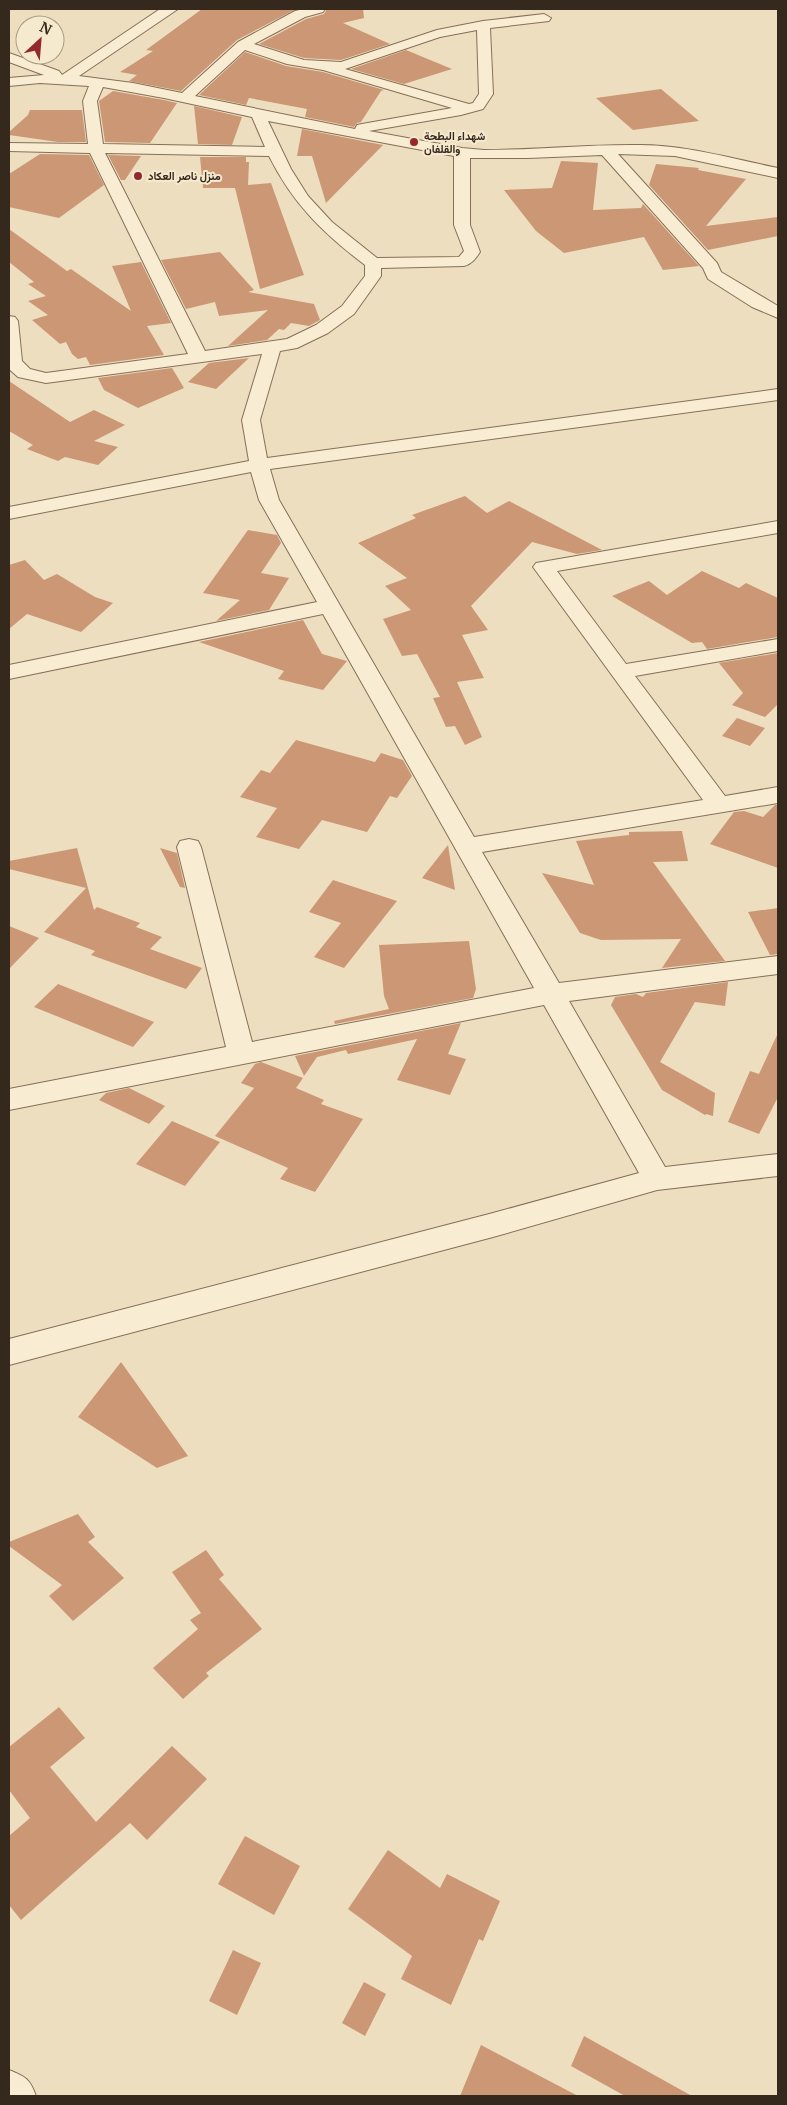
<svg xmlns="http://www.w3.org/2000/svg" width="787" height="2105" font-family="Merriweather,Vazirmatn,serif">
  <rect width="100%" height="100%" fill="#eddebf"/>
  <path fill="#cc9775" d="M202,9H296L237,40L181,91L129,81L137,75L120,72L153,51L146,50Z
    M327,9H363L364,18L343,23L390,44L341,60L304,58L259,44L306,19L324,14Z
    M406,50L452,69L404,84L351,69Z
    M245,52L286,66L323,72L384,90L381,91L361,122L357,123L354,127L305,117L307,109L249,98L246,105L199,95Z
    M661,89L699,121L633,130L596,98Z
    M113,91L164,100L177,103L150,143L105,142L99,101Z
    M194,106L242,117L232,145L198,144Z
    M30,110H82L86,142H58L9,135V132L28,115Z
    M302,129L383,145L326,203L312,156H297Z
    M40,154L89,155L104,185L59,218L9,207V174Z
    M108,155L141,156L125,180H121Z
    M200,157H246V162H249L248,185L271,183L304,275L260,289L235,188H203Z
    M561,161L598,163L593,210L641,208L643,204L699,266L663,270L644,237L564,253L536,231L504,190L552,188Z
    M656,164L699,168L698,170L746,179L706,226L778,217V236L708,250L649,185Z
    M9,229L67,271L71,269L131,311L112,266L141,262L171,323L147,326L164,355L90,365L86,357L78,359L72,354L66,342L60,344L32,320L48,315L28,301L46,296L28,284L34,282L9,262Z
    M220,252L254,290L248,292L314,304L320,320L309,326L291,323L284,330L279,329L267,340L228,346L268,310L219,316L215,302L186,309L161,260Z
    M249,358L216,389L188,382L209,363Z
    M172,368L184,388L138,408L104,390L98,378Z
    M9,381L70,422L94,410L125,425L94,441L118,447L98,465L65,457L58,461L27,449L33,445L9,431Z
    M465,496L487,513L509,501L602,550L577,554L532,542L471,606L488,630L462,635L484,678L457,682L482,737L465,745L455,726L446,727L433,698L440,697L417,654L402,656L383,619L411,610L385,586L407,578L358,543L416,518L412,515Z
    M248,530L277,535L281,543L261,573L289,578L269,610L216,621L240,600L203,593Z
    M25,560L44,580L57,574L95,597L113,603L81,632L27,614L9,629V565Z
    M702,571L739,588L746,583L778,598V637L707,649L702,642L692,643L612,596L649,581L667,595Z
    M303,620L322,654L347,661L323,690L278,679L284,671L199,642Z
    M778,653V704L765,717L732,705L743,693L719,663Z
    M737,718L765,728L750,746L722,736Z
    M296,740L375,762L381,753L403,760L412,776L397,798L390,796L367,832L322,820L299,849L256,837L277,808L240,797L261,770L270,773Z
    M775,805H778V868L710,844L734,812L744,811L763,817Z
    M682,831L688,861L653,862L725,961L662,968L681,939L601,940L580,933L542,873L594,885L576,841L629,835V832Z
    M448,845L455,890L422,878Z
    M77,848L94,910L97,907L140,923L136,927L162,937L150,949L202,968L186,989L91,955L95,951L44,932L86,888L9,869V861Z
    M160,848L177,853L185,888L180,887Z
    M333,880L397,901L344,968L314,957L341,923L309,912Z
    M778,908V954L770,955L748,912Z
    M9,926L39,938L9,969Z
    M469,941L476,989L473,998L335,1024L334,1021L389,1009L384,996L379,945Z
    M728,982L725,1006L695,1002L660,1062L715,1093L713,1116L706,1114L705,1115L662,1090L611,1005L615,997L636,994L643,997L646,993Z
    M58,984L154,1022L133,1047L34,1007Z
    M461,1023L448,1054L466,1059L450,1095L397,1080L417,1039L348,1054L346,1050L317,1057L304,1076L295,1056Z
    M778,1033V1097L759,1134L728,1122L750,1071L759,1074Z
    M261,1062L303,1078L296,1088L324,1100L321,1104L363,1119L315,1192L280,1179L288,1168L215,1136L254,1088L241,1083L255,1064Z
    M129,1088L165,1106L149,1124L99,1100L106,1093Z
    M172,1121L220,1142L185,1186L136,1164Z
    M121,1362L188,1456L157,1468L78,1417Z
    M78,1514L95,1537L88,1542L124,1578L73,1621L49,1596L62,1585L9,1546V1542Z
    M206,1550L224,1575L219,1579L262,1629L206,1673L209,1676L183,1699L153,1668L198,1629L190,1620L201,1613L172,1572Z
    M59,1707L85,1738L50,1767L96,1822L172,1746L207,1779L147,1840L130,1823L21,1920L9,1905V1836L30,1818L9,1790V1747Z
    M245,1836L300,1866L274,1915L218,1884Z
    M388,1850L440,1888L447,1874L500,1901L483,1941L479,1939L451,2005L401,1979L412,1956L348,1909Z
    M233,1950L261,1963L237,2015L209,2001Z
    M364,1982L386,1994L365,2036L342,2023Z
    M584,2036L692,2096H625L571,2066Z
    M481,2045L578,2096H460Z"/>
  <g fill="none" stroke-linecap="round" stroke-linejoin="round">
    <g stroke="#866f58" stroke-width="2">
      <path id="minor" d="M160,9H178L79,76L133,83L182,93L238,42L295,11L304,9H325L323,12L305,17L254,44L304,60L341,62L437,30L483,21L544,14L551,18L549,21L490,28L493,94L483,109L461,115L369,131L462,148L484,150C536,150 588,144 640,145C687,145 733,159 778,168V178L675,156L618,154L717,263L721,272L778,306V318L752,307L708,279L703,268L602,155L528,158H470V225L480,252C476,258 472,264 464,266L381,268V276L354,314L328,333L297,348L280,351L260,420L267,458L778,389V400L270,469L279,500L474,837L703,800L536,571L533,567L536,563L778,521V533L557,571L626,664L778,639V651L635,676L725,796L778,787V803L482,852L559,983L778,956V974L569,1001L665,1167L778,1154V1176L657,1190L493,1237L9,1365V1339L493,1213L639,1173L544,1005L9,1110V1089L226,1047L177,847L180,841L189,839L198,841L201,847L252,1042L534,988L323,614L9,679V665L317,602L259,500L251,472L9,519V507L249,461L242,420L262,354L46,383L18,377L9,369V316L15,317L18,321L22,361L30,369L46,373L188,354L90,153L9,151V143L88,144L83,101L89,86L40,83L9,86V78L44,75L9,62V53L59,71L62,75ZM477,30L479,94L473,103L469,104L345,69L440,37ZM245,50L287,64L323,70L452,108L362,124L357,125L355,129L195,96ZM103,87L164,98L252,117L265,147L103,144L97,101ZM268,121L454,156V225L464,251L459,257L377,258L332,222L308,196L291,169ZM105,153L269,156C293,204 323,233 365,265V276L342,306L316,325L287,339L205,351Z
        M9,2070C26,2077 30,2079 36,2096H9Z"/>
    </g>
    <use href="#minor" fill="#f8ecd2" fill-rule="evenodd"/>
  </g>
  <g fill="#94282b" stroke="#f5e9ce" stroke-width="2">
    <circle cx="414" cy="142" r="5"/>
    <circle cx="138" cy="176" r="5"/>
  </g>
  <g text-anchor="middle" stroke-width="4" stroke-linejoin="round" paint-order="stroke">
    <g font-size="11" font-weight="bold" fill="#35281c" stroke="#f5e9ce" text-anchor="start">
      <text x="424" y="140">شهداء البطحة<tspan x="424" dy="13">والقلفان</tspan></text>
      <text x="148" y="180">منزل ناصر العكاد</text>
    </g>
  </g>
  <rect width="787" height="2105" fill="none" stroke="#35281c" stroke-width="20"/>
  <g transform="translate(40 40) rotate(26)"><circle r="24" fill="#f5e9ce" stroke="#a89c87"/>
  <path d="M0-4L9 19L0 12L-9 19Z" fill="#94282b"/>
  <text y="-8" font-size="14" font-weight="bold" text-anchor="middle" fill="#35281c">N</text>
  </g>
</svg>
